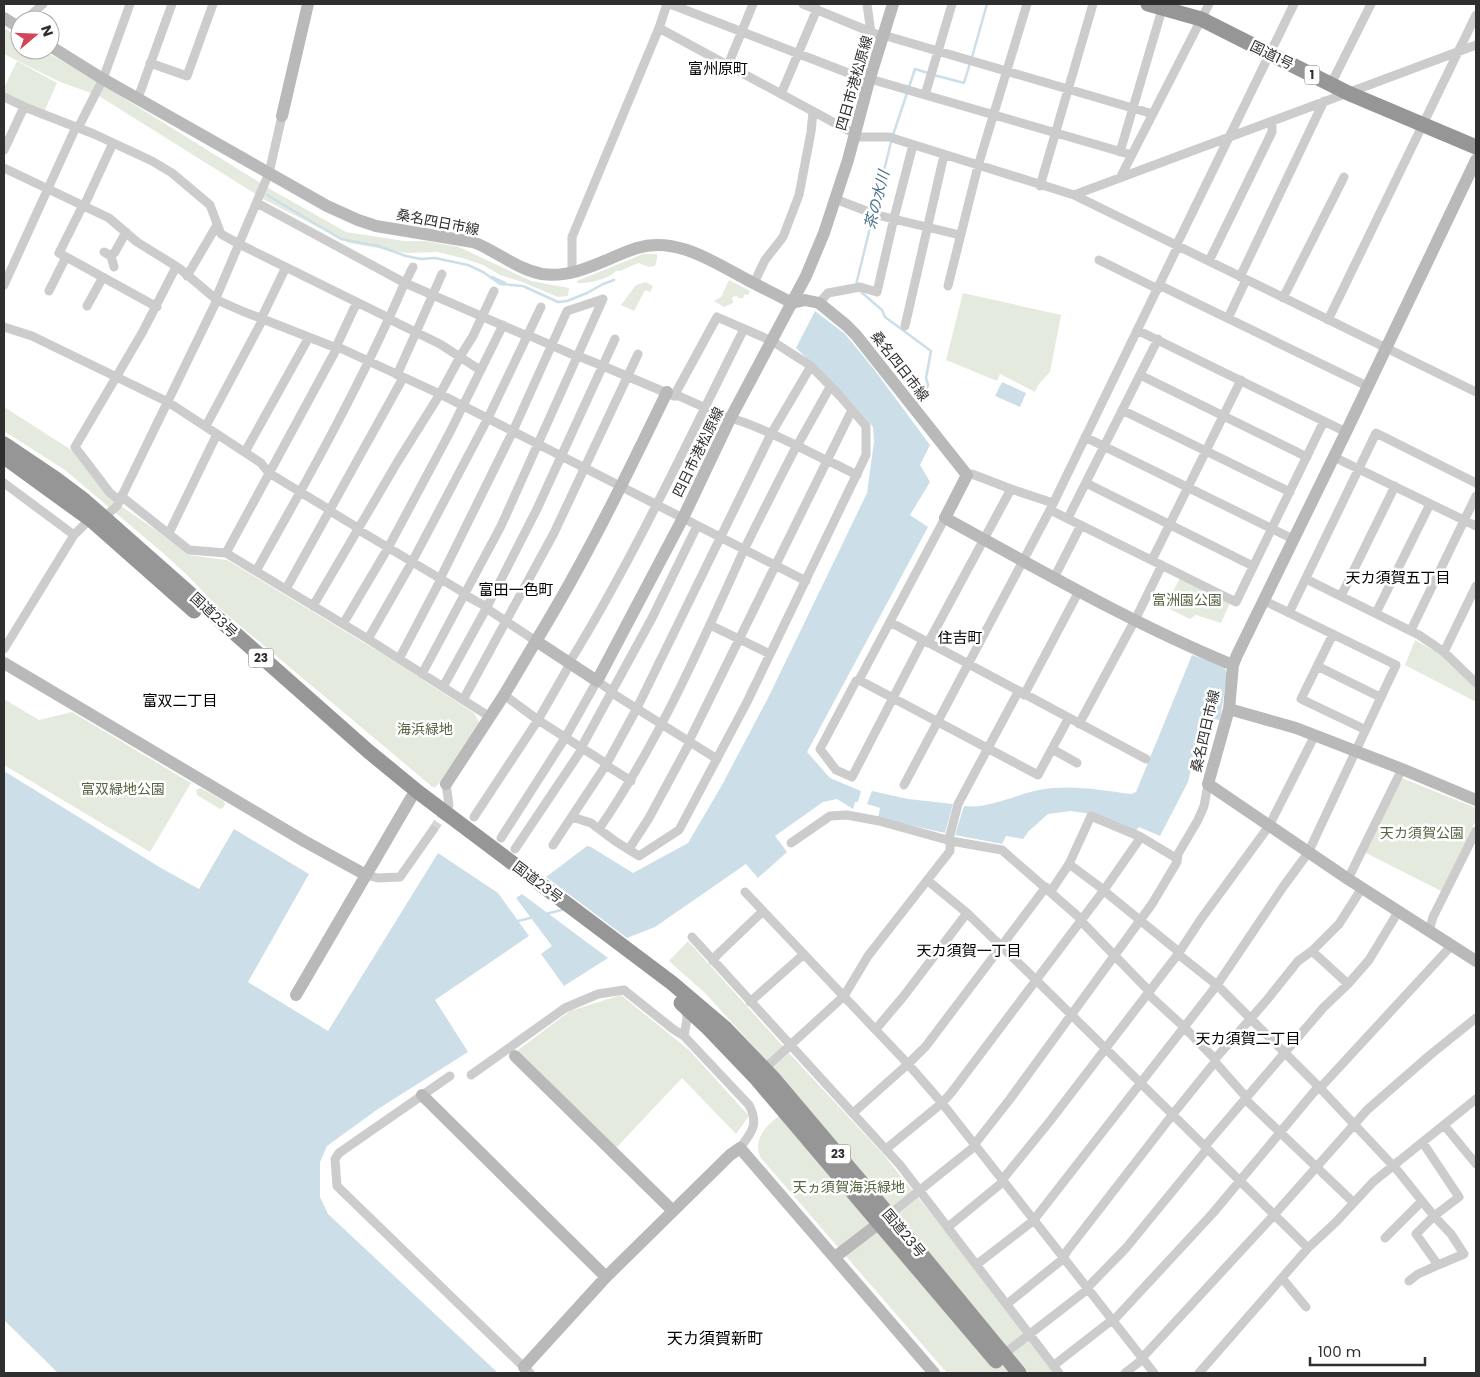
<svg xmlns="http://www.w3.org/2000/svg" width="1480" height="1377" font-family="Poppins,'Noto Sans JP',sans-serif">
  <rect width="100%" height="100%" fill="#fff"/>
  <path fill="#e5eade" d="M4,28L20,38V50H42L85,74L270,189L346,232L404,241H426L459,247L531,281L569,288L568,296L558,297L522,282L500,275L483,265L462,258L437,252L407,253L349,243L265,200L99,96L58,81L4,54Z
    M17,61L57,83L44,112L4,94V88Z
    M643,254H657V259L655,266L649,267L638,263L620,271H616C609,279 588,284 577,283V281Z
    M729,280L750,291L748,295L745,294L743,298H738L737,296L732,297L733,303L724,307L714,301L721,297Z
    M646,282L653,286L650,292L645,290L634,311L621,305L636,285Z
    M963,293L1061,315L1050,372L1038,385L1035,392L1000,374L997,381L946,360Z
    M4,407L73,451L109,498L156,530L188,555L227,560L386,656L474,713L479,722L441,782L434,788L423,779L219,608L186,574L163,553L65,470L4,431Z
    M1180,578L1230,603L1221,623L1196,615L1190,619L1165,607Z
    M1415,640L1443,656L1476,685V702L1405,665Z
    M4,699L39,720L72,712L191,783L150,852L4,765Z
    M1402,778L1476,808V820L1443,892L1364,852Z
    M201,788L224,801L225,804L223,808L220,809L197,795L196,790Z
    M688,941L790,1054L883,1154L963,1253L1054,1373H947L761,1158C748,1133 781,1115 798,1102L772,1070L764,1058L706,994L669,961Z
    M621,995L690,1051L749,1116L736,1134L682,1078L616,1148L518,1050L570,1011Z"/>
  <path fill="#ccdfe8" d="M815,311L845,334L873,368L930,445L920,465L930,482L910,515L928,527L807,752L830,778L861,791L858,802H855L853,809L837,799L823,802L775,836L787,852L758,878L746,864L655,927L627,938L546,877L587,846L591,847L633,873L688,843L722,785L769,696L867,493L874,442L873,427L845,395L796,348Z
    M1002,382L1026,393L1020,407L995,396Z
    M1192,655L1224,666L1227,674L1220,720L1203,718L1188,782L1160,836L1139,827L1135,832L1097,815L1071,811L1048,814L1029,831L1023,839L1006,836L1002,844L955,835L964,806C989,809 1014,795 1039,790C1072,784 1099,790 1131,794L1136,792Z
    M4,771L161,868L199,889L234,829L309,874L248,982L328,1031L438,853L498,893L529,936L435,1000L468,1052L378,1109L327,1146L320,1162V1197L328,1214L498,1373H58L4,1320Z
    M872,791L908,799L953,804L945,833L878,818L880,808L867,804Z
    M522,894L608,958L564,986L541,954L552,946L516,898Z"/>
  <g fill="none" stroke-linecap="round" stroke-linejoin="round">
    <path stroke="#ccdfe8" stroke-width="2.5" d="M972,57L987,4
      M934,75L964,83L970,63
      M909,87L915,69L928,73
      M267,195L341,239L378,246L406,256L421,259L435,258L468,265L483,272L500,284L523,286L558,302L567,301L587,293L603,284L614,280
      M492,277L505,283
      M856,285L892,138L907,93
      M860,291L882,310L885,317L931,351L926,378L928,385L925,394L918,401
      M546,914L565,909
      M518,921L534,917"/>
    <path stroke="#d5d5d5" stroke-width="9" stroke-dasharray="9 4.5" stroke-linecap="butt" d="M433,830L446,810"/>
    <path stroke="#ccc" stroke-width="9" d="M670,4L869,81
      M803,4L883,37
      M867,4L871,33
      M25,20L43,4
      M659,28L855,134L860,137H889L1074,195L1476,392
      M883,35L1153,114
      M150,63L187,76L213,4
      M728,65L753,4
      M870,79L1132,155
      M1331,84L1371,4
      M781,94L817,9
      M925,95L952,4
      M4,97L27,108L94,134L152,161L172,173L210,205L221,234L239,244
      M138,98L172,4
      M78,128L103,79L130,4
      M4,150L24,107
      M1120,152L1163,6
      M4,168L109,218L137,242L179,268L217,300L242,311L334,347L340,348L440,394L806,581
      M1120,178L1209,4
      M1040,186L1093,4
      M1074,195L1476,45
      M835,199L877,215L960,235
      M257,203L405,283L527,336
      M83,205L59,253L157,307
      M84,206L113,143
      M239,244L389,318
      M1176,246L1294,4
      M104,252L111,256L115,252L126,232
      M111,256L114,267
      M1099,260L1158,289
      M1209,261L1272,132V122
      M572,272V237L659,28L667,4
      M187,276L217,225
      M1240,277L1324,101
      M405,283L413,267
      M754,283L765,260L783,237L799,195L811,132L813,112
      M4,285L76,127
      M1159,285L1367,386
      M948,286L978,166L1027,4
      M49,291L66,257
      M216,298L269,173L282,116
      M1283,298L1344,177
      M819,303L828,293L860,287L877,292L894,218L913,145
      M87,306L103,277
      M1228,318L1246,280
      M261,319L286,267
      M389,319L440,344L480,370
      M1328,320L1476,15
      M905,326L944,155
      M4,327L32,336L168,402L261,463L269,473L330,510
      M1137,330L1346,432
      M528,335L578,357
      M336,347L357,302
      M578,356L603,366
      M603,366L674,396H679L730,419C743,418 812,453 827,461
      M397,375L442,274
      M1140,375L1307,457
      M1122,410L1290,492
      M206,426L263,319
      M1085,437L1293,539
      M797,446L830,387
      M245,452L309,337
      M1334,457L1476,526
      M827,460L857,475
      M967,475L972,474L1011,489L1053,503
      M4,483L74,535
      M1086,483L1253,566
      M121,496L189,550L226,553L368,639L490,717
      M120,501L110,493L75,447L142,333L176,267
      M1050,510L1236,602L1324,421
      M330,511L358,528
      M1068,518L1158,339
      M357,529L466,594
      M169,533L217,434
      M226,553L337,348
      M1152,560L1241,380
      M256,571C309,477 362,382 405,282
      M1054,578L1081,525
      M440,579L513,431L567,311L603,299
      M1306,579L1419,635L1444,652L1476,683
      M286,589L403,378
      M465,595L487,607
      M1341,596L1395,486
      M313,606L398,461L440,394L461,355L473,336L494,291
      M486,608L536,641
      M1289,613L1376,433L1476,483
      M1376,613L1430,504
      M890,622L1146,759
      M343,624L388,548L450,432L503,325
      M710,625L739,639
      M1411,630L1476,496
      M1333,634L1301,699L1364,729
      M368,639L412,562L488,418L541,307
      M739,639L770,654
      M923,640L852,777L836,770L820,749L856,681L859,680L945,518
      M928,643L1011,489
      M4,649L74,535L86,523L108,514L117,506L217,300
      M1444,652L1476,586
      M399,659L441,579
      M569,663C635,556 687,442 744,329
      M1317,666L1380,697
      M422,674L501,526L603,299
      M859,680L1038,775L1068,719
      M443,687L487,607L537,509L615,339
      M612,693L717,759
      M504,695L538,720L607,764
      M1024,695L1079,591
      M463,700L554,533L638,354
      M637,708L771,434L811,366
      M1079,724L1135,620L1162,565
      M689,741L852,410
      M581,748L652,618L697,526
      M1052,749L1077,763
      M606,765L637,708
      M446,784L449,805
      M904,785L1050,510L1178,246
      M474,817L538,720L570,664
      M572,817L591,823L615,841L639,856L679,830L747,702L866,455V426L841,397L811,366L772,341L717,317L674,396
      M599,829C658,743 700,647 743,552C760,517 778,482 796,447
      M501,838L565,738L597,681L613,692
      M791,843L830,816L847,815L879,821L951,841L1002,850L1081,919
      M553,845L606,765L631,781
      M515,849L582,749
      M629,849L649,818L690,742
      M1069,864L1091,816L1141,837L1176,858
      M366,875L378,878L400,877L433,830
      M1348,879L1402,769
      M927,880L967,913L1036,980L1308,1248
      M1103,890L1179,952
      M1051,891L1069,864L1104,890
      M745,892L908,1064L942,1103L1154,1373
      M1080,920L1150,992
      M1429,931L1433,917L1476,831
      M692,937L900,1165L1059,1373
      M1312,951L1348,984
      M1178,954L1217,985L1320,1088L1398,1171L1434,1216L1451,1234L1464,1254L1438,1265L1416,1234L1434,1216L1459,1197L1423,1143
      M713,961L717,955L763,911
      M1148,994L1184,1027L1215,1059
      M750,1002L804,954
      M876,1029L903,997L967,913
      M684,1036L687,1019L686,1009
      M1215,1062L1246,1097
      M762,1071L844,996L868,956L950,851V835L958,804L1018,692
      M471,1075L565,1008L598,994L624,990L673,1029L684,1036L749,1105C759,1124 752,1132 740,1148
      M450,1076L339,1153L335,1159L337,1186L530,1373
      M1320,1088L1452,945
      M1245,1099L1353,1202
      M853,1113L908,1064L926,1046L1046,887
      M1444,1125L1476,1164
      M974,1145L1010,1099L1152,904L1177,862L1178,854L1198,820L1204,806L1208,784
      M1205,1146L1323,1008L1348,984L1369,960L1398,912
      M886,1149L942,1103L951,1093L1104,890L1141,837
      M1002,1180L1050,1121L1178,954L1201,919L1269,826L1315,735
      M889,1215L975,1146
      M948,1227L1004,1181
      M1385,1238L1422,1201
      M976,1265L1033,1221L1217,985L1283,887L1308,853L1396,665L1263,600
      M1282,1278L1306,1307
      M1409,1281L1418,1274L1438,1265
      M1087,1288L1126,1248L1207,1149
      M1007,1304L1063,1259L1067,1251L1173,1114L1215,1062V1059L1266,1001L1298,961L1312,951L1339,924L1362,888
      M1113,1321L1213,1213L1318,1087
      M1004,1354L1088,1289
      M1142,1358L1274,1215L1367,1110L1430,1055L1476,1018
      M1053,1366L1112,1320
      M1125,1373L1143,1359
      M1199,1373L1308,1248L1336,1222L1373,1182L1476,1099"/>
    <path stroke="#b9b9b9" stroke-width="12" d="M4,18L20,28
      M50,46L103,79L327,206L358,220L376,226L473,242C497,251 516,269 542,274C576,279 606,258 637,248C675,236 712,261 744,278C760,287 776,294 792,303L805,300L819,303L846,325L856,335L967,475L945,518C1040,570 1133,624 1233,665
      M282,116L308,4
      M1476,160L1346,432L1237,655L1233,665L1229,709L1208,784L1348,879L1476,961
      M536,641C585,561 626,477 667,392
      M4,663L304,841L366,875
      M1229,709L1296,728L1402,769L1476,800
      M446,784L504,695L536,641L597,681L683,518L730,419L806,276L824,233L848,160L869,81L893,4
      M296,995L411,798
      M515,1056L673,1211
      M422,1095L606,1277
      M835,1257L886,1218
      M524,1367L606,1277L730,1155L740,1148L934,1373"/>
    <path stroke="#969696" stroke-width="15" d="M1148,4L1201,19L1348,93L1476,147
      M4,444L56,479L84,500L368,751L418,792L672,983L725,1028L774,1079L889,1215L1019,1373
      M4,457L91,520L194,611
      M681,1003L709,1029L755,1077L996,1361"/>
  </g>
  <g text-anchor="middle" stroke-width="5" stroke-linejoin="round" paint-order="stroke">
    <g fill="#fff" stroke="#6d6d6d" stroke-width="1">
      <rect x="1304.5" y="65.5" width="15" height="19" rx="4"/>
      <rect x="248.5" y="648.5" width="25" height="19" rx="4"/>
      <rect x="825.5" y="1144.5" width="25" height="19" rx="4"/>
    </g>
    <g font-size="12" font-weight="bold" fill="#2f2f2f">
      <text x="1312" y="79">1</text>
      <text x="261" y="662">23</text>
      <text x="838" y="1158">23</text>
    </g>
    <g font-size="14" fill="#2f2f2f" stroke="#fff">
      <text transform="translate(1272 55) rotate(26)" y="5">国道1号</text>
      <text transform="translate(854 83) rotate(-74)" y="5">四日市港松原線</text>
      <text transform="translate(438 222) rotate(11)" y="5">桑名四日市線</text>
      <text transform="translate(900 366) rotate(52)" y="5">桑名四日市線</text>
      <text transform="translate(698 452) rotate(-64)" y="5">四日市港松原線</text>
      <text transform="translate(214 615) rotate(43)" y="5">国道23号</text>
      <text transform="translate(1205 731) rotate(-77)" y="5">桑名四日市線</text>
      <text transform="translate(538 882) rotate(37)" y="5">国道23号</text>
      <text transform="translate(904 1233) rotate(50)" y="5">国道23号</text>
    </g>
    <g font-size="14" fill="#546541" stroke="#fff">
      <text x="1187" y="605">富洲園公園</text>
      <text x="425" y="734">海浜緑地</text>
      <text x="123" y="794">富双緑地公園</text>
      <text x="1422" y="838">天カ須賀公園</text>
      <text x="849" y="1192">天ヵ須賀海浜緑地</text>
    </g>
    <g font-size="15" fill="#000" stroke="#fff">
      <text x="718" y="74">富州原町</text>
      <text x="1398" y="583">天カ須賀五丁目</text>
      <text x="516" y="595">富田一色町</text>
      <text x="960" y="643">住吉町</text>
      <text x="180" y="706">富双二丁目</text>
      <text x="969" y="956">天カ須賀一丁目</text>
      <text x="1248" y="1044">天カ須賀二丁目</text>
    </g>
    <g font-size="15" font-style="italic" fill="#467288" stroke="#fff">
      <text transform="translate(877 200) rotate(-76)" y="5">茶の水川</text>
    </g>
    <g font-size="16" fill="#000" stroke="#fff">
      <text x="715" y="1344">天カ須賀新町</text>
    </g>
  </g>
  <rect width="1480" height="1377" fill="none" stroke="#2f2f2f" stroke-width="10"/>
  <g transform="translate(35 35) rotate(71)"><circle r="24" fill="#ffffff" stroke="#acacac"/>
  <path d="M0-4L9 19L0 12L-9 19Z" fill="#d24558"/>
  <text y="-8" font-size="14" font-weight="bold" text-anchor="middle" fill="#2f2f2f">N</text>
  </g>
  <path d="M1310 1357v8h115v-8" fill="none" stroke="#2f2f2f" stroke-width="2.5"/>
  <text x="1318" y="1357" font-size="15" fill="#2f2f2f" stroke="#ffffff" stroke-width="4" paint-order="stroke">100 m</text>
</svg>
